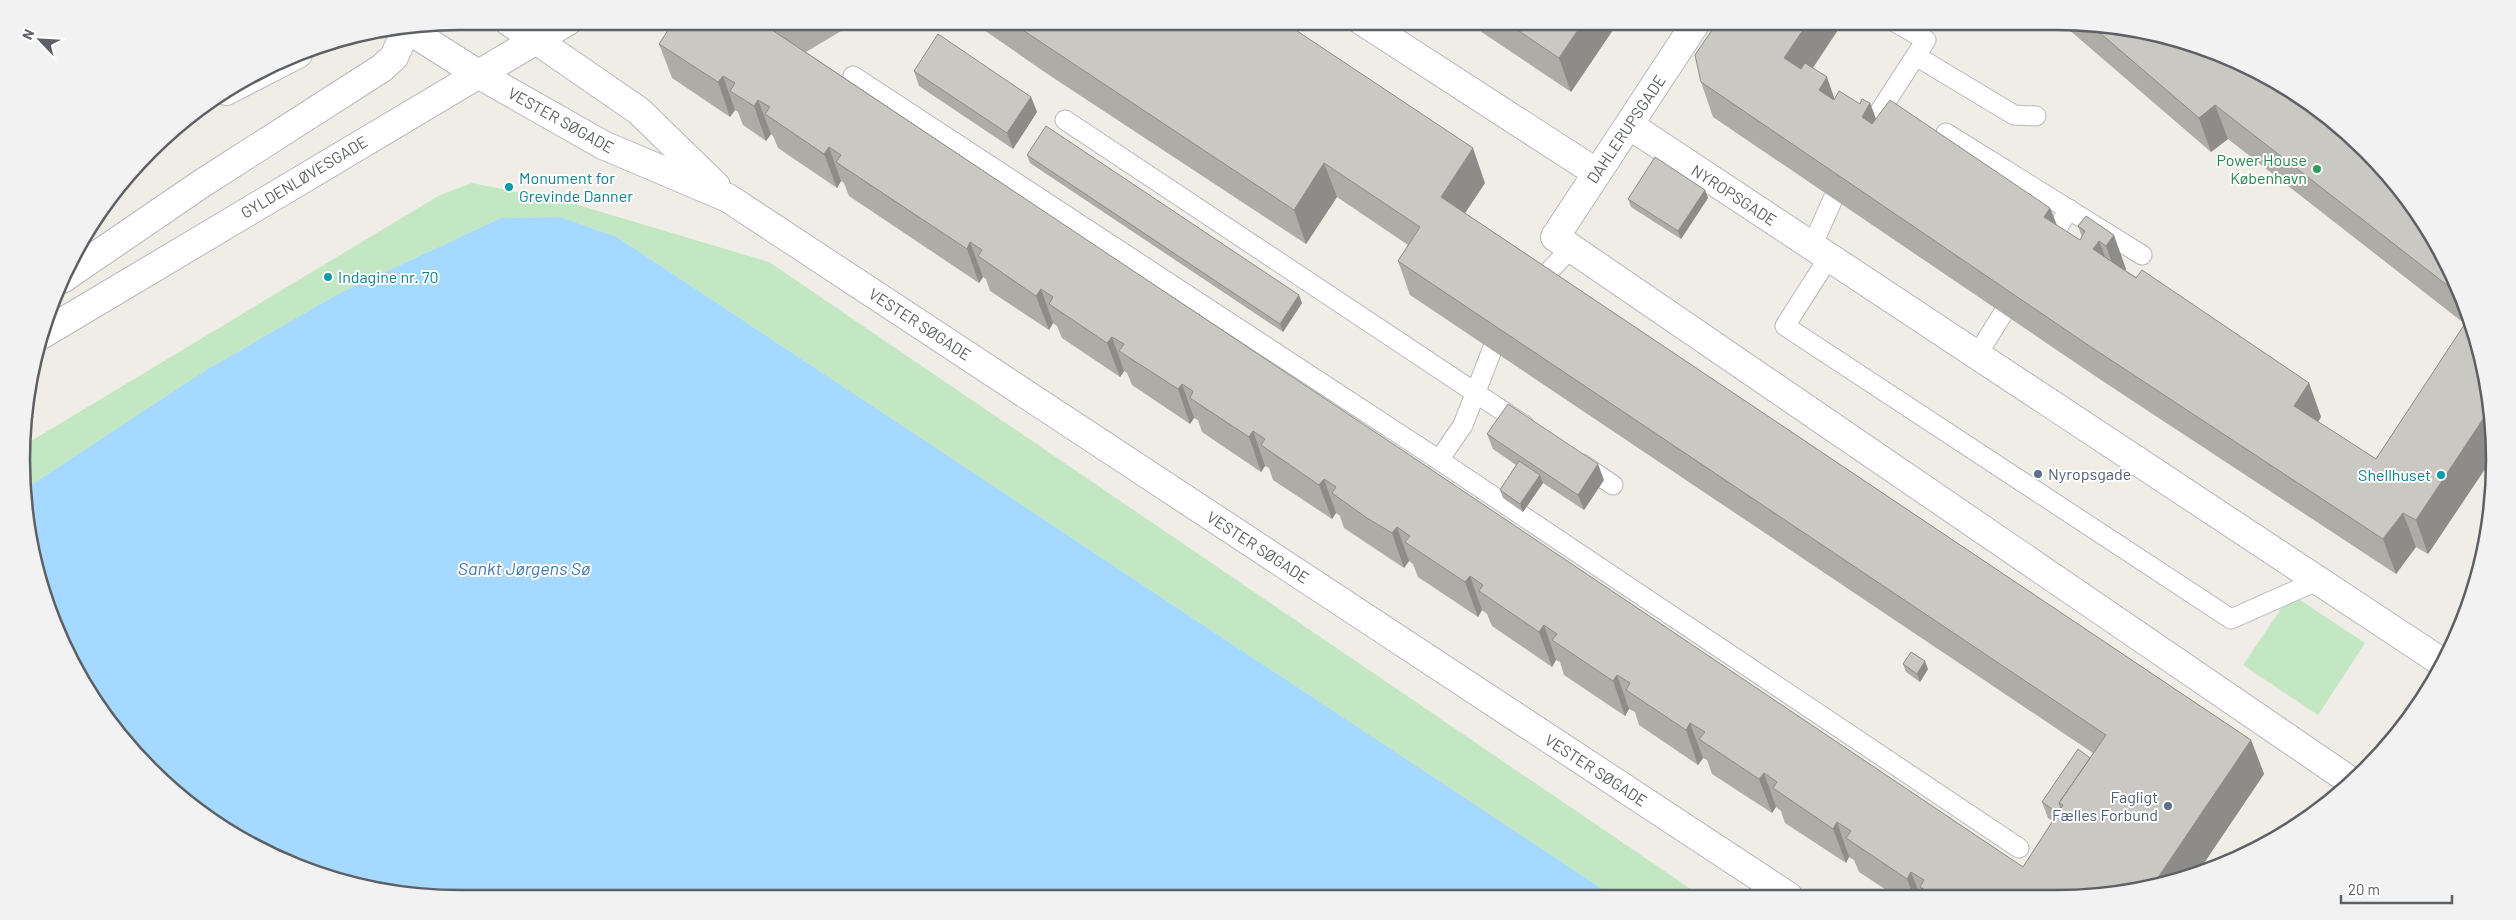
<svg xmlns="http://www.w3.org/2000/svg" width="2516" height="920" font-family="Barlow,sans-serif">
  <rect width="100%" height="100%" fill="#efede5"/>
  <path fill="#c2e7c2" d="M472,183L568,202L769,262L1701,896H1613L617,237L560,217L501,218L338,294L206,370L28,487L26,444L440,195Z
    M2291,594L2365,643L2318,715L2243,665Z"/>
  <path fill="#a5d9ff" d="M560,217L617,237L1613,896L460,899L346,884L266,854L193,808L95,704L55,628L30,546L28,487L206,370L338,294L501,218Z"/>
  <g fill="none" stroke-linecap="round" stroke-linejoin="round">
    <g stroke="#b5b8bc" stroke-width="21">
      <path id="service" d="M1916,56L2014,115L2036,116
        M853,76L1439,460L2019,848
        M1065,120L1524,425
        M1946,133L2142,255
        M1865,134L1926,40L1893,21
        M2053,235L2069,209
        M1812,246L1833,199
        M1829,257L1785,326L2231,619L2319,580
        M1536,285L1571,248
        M1977,355L2004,312
        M1439,460L1463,425L1492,350
        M1582,464L1613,485"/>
    </g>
    <g stroke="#b5b8bc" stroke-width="30">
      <path id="minor" d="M1362,21L1597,173
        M1697,21L1555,237L2352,782
        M536,40L639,111L716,186
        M478,74L603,145L728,198L1788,896
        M1629,125L2440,661"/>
    </g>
    <g stroke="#b5b8bc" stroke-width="30">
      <path id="tertiary" d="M508,21L536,40
        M409,30L478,74
        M226,91L298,54
        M62,279L201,184L382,68L394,57L406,30
        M41,335L568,21"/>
    </g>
    <use href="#service" stroke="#fff" stroke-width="19"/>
    <use href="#minor" stroke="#fff" stroke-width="28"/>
    <use href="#tertiary" stroke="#fff" stroke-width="28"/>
  </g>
  <path fill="#aeaca7" d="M674,21H858L806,52L2023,867L2053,821L2048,818L2042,802L2090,758L2093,753L1410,295L1398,261L1408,245L1337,197L1306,244L1046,73L971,21H1282L1485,183L1465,213L2251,740L2264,774L2200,869L2114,895H1894L1859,872L1854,860L1849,857L1846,863L1785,823L1781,811L1776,807L1772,813L1712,774L1707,760L1703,758L1698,765L1639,725L1635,712L1629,709L1625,716L1564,675L1560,662L1556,660L1552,667L1492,626L1487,614L1482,610L1478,617L1418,577L1413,564L1409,561L1404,568L1344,528L1340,516L1336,513L1332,519L1273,480L1269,468L1265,466L1261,472L1202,432L1198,420L1194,418L1190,424L1132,385L1127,373L1124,371L1120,377L1062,338L1057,326L1053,323L1049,330L990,291L986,279L983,277L979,283L849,196L844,183L841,181L837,188L778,148L773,136L771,134L766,141L743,125L738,112L735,110L730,117L672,78L659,44Z
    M1465,21H1619L1571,92Z
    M2060,22L2170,36L2436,241L2472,319L2491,403L2493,457L2428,554L2416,547L2396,574L2101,380L1713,117L1701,82L1813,68L1835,99L1860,104L1870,103L1876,119L2050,208L2057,225L2080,240L2082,237L2078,226L2086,216L2126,269L2125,270L2309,383L2321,417L2318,422L2376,459L2465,324L2228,139L2211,152Z
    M914,71L1031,97L1037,112L1013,149L919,86Z
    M1027,155L1302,303L1283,332L1030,163Z
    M1705,190L1708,198L1681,239L1631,207L1628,199Z
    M1487,434L1604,480L1584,510L1543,483L1523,512L1503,498L1500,490L1516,465L1493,449Z
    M1903,664L1928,669L1920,682L1906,672Z"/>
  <path fill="#8d8c88" d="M1584,21H1619L1571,92L1559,58Z
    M1809,21H1844L1797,92L1784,58Z
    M723,76L735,110L730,117L718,82Z
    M1827,77L1839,112L1819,90Z
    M1031,97L1037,112L1013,149L1007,133Z
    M758,100L771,134L766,141L754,106Z
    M1870,103L1883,138L1862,117Z
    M2215,105L2228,139L2211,152L2199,118Z
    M829,147L841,181L837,188L824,154Z
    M1473,148L1485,183L1453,231L1441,197Z
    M1324,163L1337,197L1306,244L1294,210Z
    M1705,190L1708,198L1681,239L1678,231Z
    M2050,208L2063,242L2044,217Z
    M2114,235L2126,269L2118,280L2106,246Z
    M2099,241L2112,275L2093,249Z
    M970,242L983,277L979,283L967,249Z
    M1041,289L1053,323L1049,330L1036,296Z
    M1299,295L1302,303L1283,332L1280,324Z
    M1112,337L1124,371L1120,377L1107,343Z
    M2309,383L2321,417L2306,440L2294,406Z
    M1182,384L1194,418L1190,424L1178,389Z
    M2491,407L2493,457L2428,554L2416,520Z
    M1253,431L1265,466L1261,472L1249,437Z
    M1598,464L1604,480L1584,510L1578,495Z
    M1540,475L1543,483L1523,512L1520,504Z
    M1324,479L1336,513L1332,519L1319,485Z
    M2403,513L2416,547L2396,574L2383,539Z
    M1397,527L1409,561L1404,568L1392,533Z
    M1470,576L1482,610L1478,617L1465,582Z
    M1544,625L1556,660L1552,667L1539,632Z
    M1925,661L1928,669L1920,682L1917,674Z
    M1617,675L1629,709L1625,716L1613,681Z
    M1690,723L1703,758L1698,765L1686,730Z
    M2251,740L2264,774L2200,869L2155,882Z
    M1764,773L1776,807L1772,813L1759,779Z
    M1837,822L1849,857L1846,863L1833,829Z
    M1911,872L1920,895H1913L1907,879Z"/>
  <path fill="#cac8c2" stroke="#8d8c88" d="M674,21H788L772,30L1408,454L2023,867L2063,805L2059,803L2106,735L1398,261L1420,227L1324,163L1294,210L1009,21H1282L1473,148L1441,197L2251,740L2155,882L2114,895H1932L1920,887L1924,880L1911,872L1907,879L1846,838L1851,831L1837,822L1833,829L1773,788L1777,782L1764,773L1759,779L1699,739L1705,732L1690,723L1686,730L1626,690L1630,683L1617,675L1613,681L1552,640L1557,634L1544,625L1539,632L1479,591L1483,585L1470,576L1465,582L1405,542L1410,536L1397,527L1392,533L1367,518L1332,493L1336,487L1324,479L1319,485L1261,445L1265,439L1253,431L1249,437L1190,398L1193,391L1182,384L1178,389L1119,351L1124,344L1112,337L1107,343L1049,304L1053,297L1041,289L1036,296L978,256L982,250L970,242L967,249L836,162L841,155L829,147L824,154L765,114L770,107L758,100L754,106L730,91L735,83L723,76L718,82L659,44Z
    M1504,21H1584L1559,58Z
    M1718,21H1809L1784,58L1801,69L1805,63L1827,77L1819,90L1834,100L1839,91L1860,104L1862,99L1870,103L1862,117L1872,124L1890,100L2050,208L2044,217L2080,240L2085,231L2078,226L2086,216L2114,235L2106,246L2099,241L2093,249L2136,278L2142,270L2309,383L2294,406L2376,459L2470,316L2472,319L2491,403V407L2416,520L2403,513L2383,539L2088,345L1701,82L1695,55Z
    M2092,26L2170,36L2250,67L2323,112L2386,171L2436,241L2461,296L2215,105L2199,118Z
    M938,34L1031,97L1007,133L914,71Z
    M1046,126L1299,295L1280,324L1027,155Z
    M1655,157L1705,190L1678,231L1628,199Z
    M1508,404L1598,464L1578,495L1487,434Z
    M1519,461L1540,475L1520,504L1500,490Z
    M1911,652L1925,661L1917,674L1903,664Z
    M2078,749L2090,758L2059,803L2061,808L2058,813L2042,802Z"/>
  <circle fill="#2e9e5b" stroke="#fff" stroke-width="2" cx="2317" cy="169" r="5"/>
  <g fill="#0f9aa8" stroke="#fff" stroke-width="2">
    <circle cx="509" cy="187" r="5"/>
    <circle cx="328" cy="277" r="5"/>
    <circle cx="2441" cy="475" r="5"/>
  </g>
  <g fill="#5c6f8a" stroke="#fff" stroke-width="2">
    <circle cx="2038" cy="474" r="5"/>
    <circle cx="2168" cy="806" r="5"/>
  </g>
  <g text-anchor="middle" stroke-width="4" stroke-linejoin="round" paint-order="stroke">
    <g font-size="16" fill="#5d6165" stroke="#fff">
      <text transform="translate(561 120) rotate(29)" y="6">VESTER SØGADE</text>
      <text transform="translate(1626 129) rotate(-56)" y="6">DAHLERUPSGADE</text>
      <text transform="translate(304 177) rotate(-31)" y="6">GYLDENLØVESGADE</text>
      <text transform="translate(1734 195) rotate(33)" y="6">NYROPSGADE</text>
      <text transform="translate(920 324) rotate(33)" y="6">VESTER SØGADE</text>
      <text transform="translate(1258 547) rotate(33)" y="6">VESTER SØGADE</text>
      <text transform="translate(1596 770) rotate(33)" y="6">VESTER SØGADE</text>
    </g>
    <g font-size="16" fill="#27864d" stroke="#fff" text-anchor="end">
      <text x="2307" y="166">Power House<tspan x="2307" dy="18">København</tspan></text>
    </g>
    <g font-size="16" fill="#0d838f" stroke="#fff" text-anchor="start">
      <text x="519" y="184">Monument for<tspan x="519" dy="18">Grevinde Danner</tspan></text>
      <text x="338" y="283">Indagine nr. 70</text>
      <text x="2431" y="481" text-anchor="end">Shellhuset</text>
    </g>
    <g font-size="16" fill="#4e5e75" stroke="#fff" text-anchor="start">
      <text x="2048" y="480">Nyropsgade</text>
      <text x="2158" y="803" text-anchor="end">Fagligt<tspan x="2158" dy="18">Fælles Forbund</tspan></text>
    </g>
    <g font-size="18" font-style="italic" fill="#4279b1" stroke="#fff">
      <text x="524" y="575">Sankt Jørgens Sø</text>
    </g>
  </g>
  <path d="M0 0H2516V920H0ZM460 30H2056A430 430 0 0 1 2486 460V460A430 430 0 0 1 2056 890H460A430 430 0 0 1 30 460V460A430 430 0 0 1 460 30Z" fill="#f2f2f3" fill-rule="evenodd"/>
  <path fill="none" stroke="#5d6165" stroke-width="2.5" d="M460 30H2056A430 430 0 0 1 2486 460V460A430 430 0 0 1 2056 890H460A430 430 0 0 1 30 460V460A430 430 0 0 1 460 30Z"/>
  <g transform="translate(40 40) rotate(295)" stroke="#ffffff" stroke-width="4" paint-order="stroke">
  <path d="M0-4L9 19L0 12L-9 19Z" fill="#5d6165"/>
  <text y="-8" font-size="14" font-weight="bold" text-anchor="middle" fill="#5d6165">N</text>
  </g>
  <path d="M2341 895v8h111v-8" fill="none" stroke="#5d6165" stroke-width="2.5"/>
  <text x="2348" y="895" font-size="15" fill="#5d6165" stroke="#ffffff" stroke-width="4" paint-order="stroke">20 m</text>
</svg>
